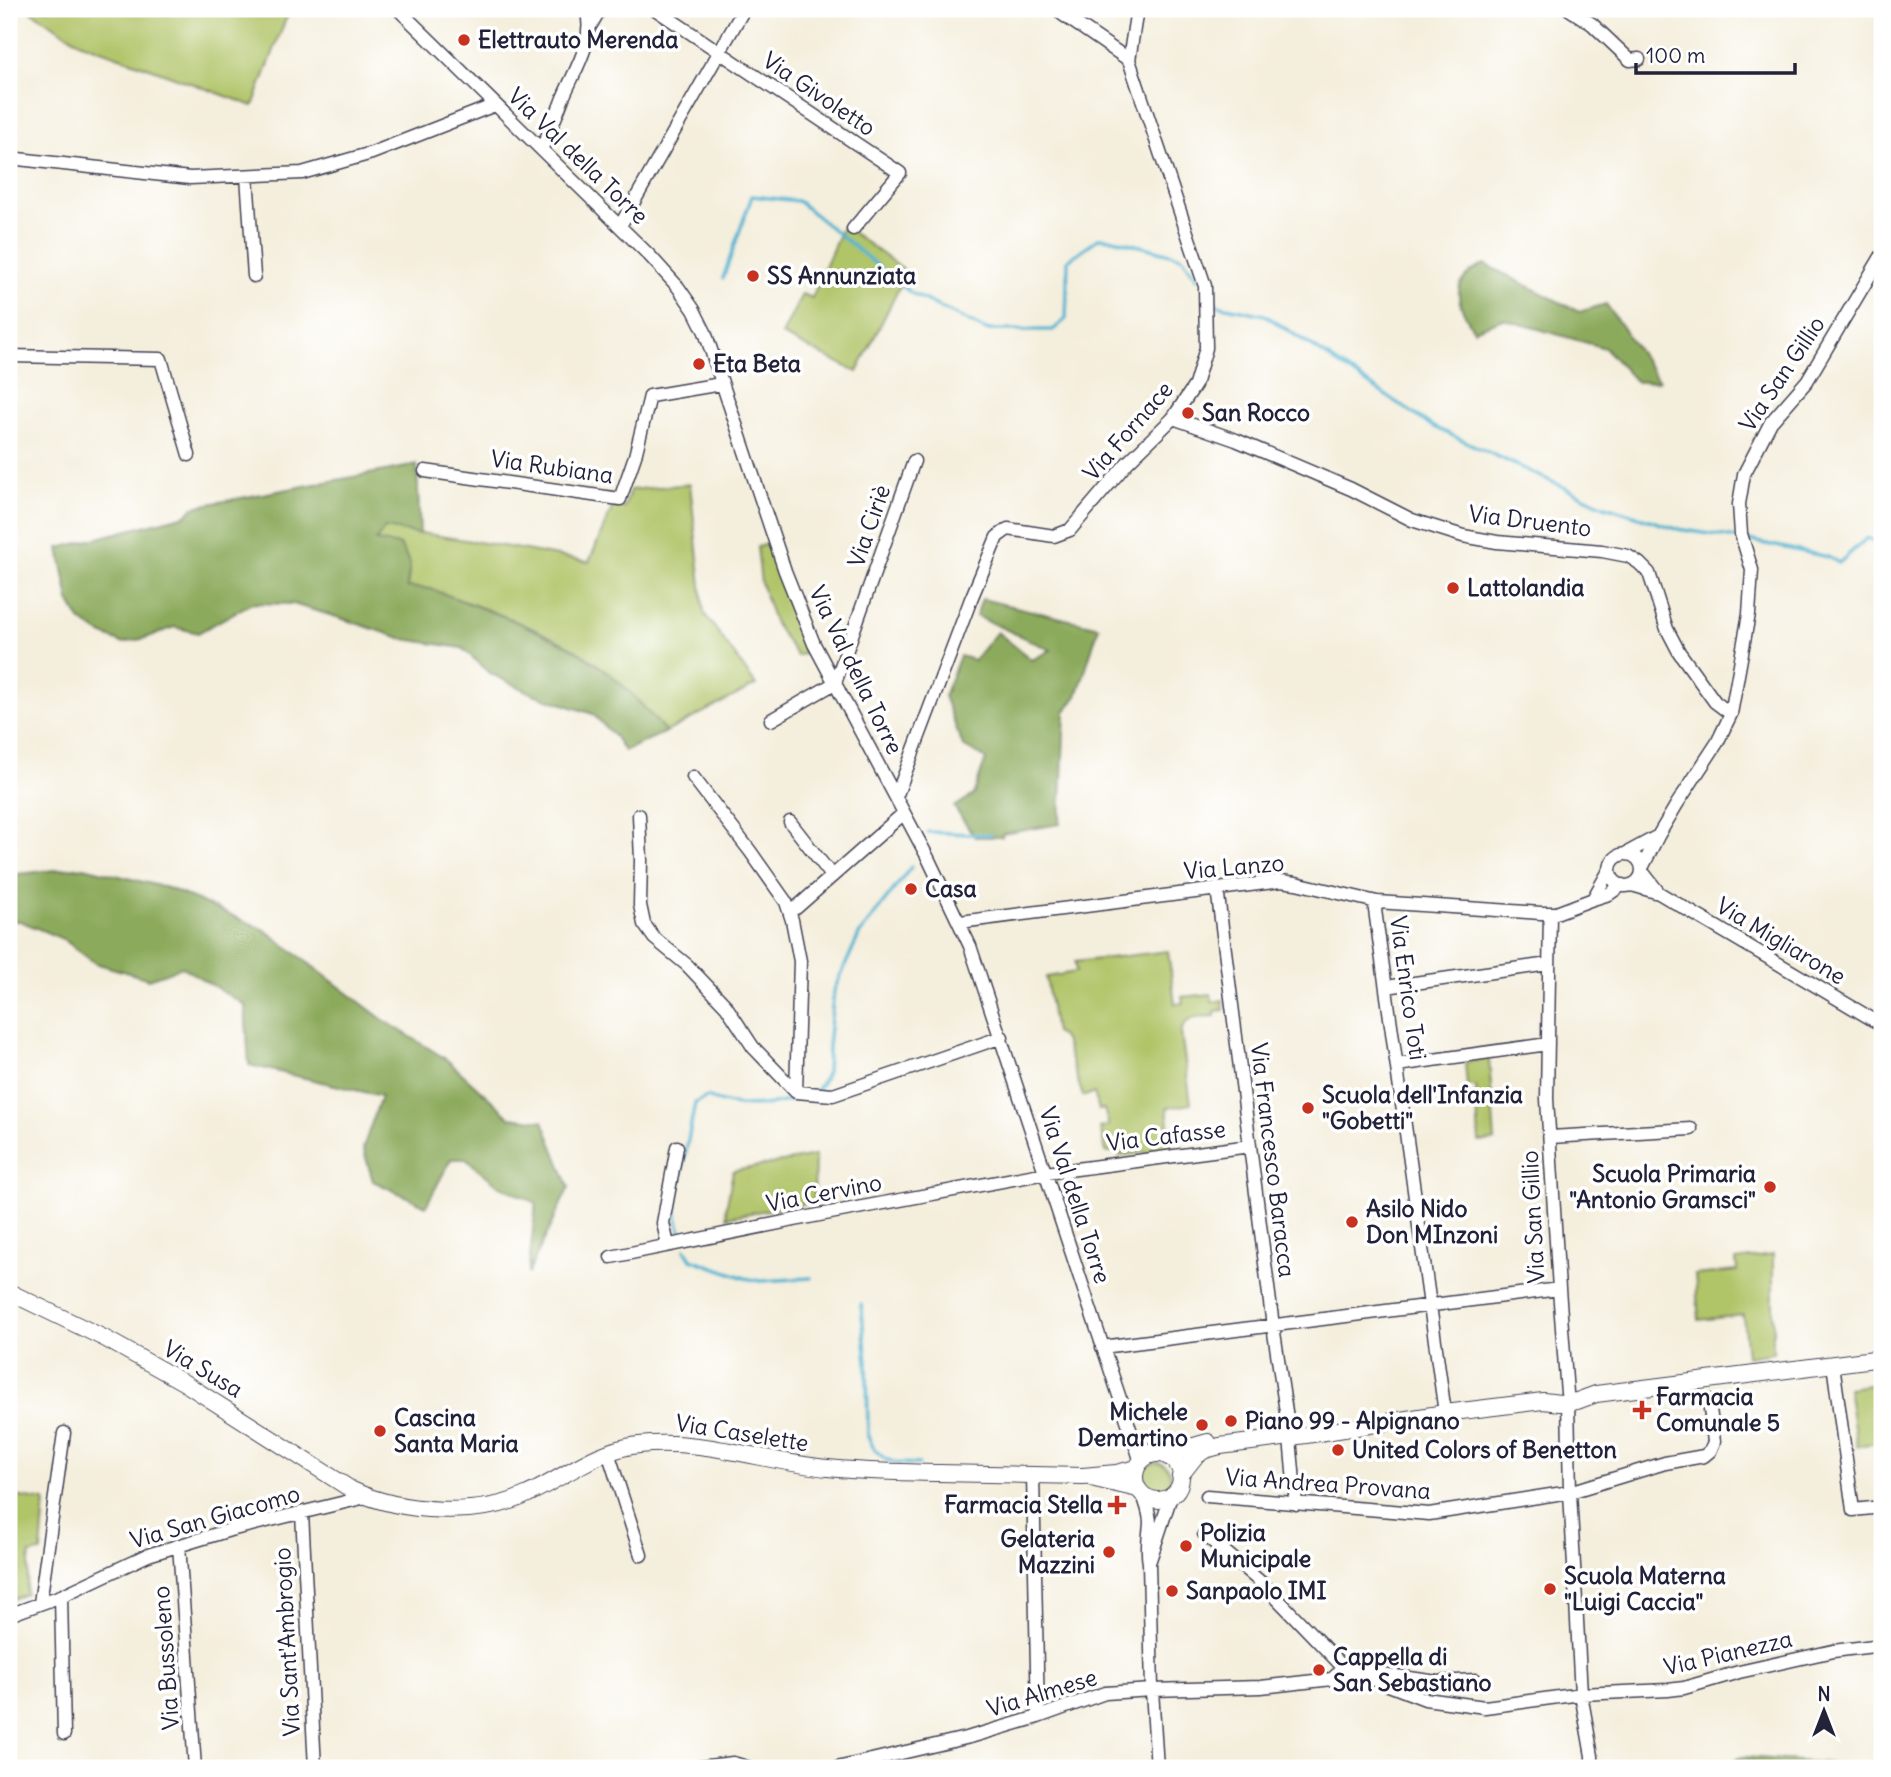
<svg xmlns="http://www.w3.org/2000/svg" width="1891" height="1777" font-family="Delius,sans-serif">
  <rect width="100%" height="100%" fill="#fff"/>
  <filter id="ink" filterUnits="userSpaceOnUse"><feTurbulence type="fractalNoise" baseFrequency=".0143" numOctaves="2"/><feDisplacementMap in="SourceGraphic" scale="14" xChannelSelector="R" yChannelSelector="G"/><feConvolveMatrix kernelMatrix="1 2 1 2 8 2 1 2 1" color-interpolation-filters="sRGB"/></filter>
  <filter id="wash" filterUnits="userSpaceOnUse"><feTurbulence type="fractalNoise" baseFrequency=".00686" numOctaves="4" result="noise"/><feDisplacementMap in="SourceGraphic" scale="28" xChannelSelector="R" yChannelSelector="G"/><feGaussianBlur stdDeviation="1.57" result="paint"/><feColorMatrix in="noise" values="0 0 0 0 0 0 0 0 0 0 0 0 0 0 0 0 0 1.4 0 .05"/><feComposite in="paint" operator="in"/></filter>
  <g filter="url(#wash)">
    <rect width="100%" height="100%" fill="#f4eedc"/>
    <path fill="#b0c468" stroke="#697352" stroke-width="2" d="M28,9H292L285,21L253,106L79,42Z
      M842,227H845L907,272L857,372L782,335L802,294L812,298Z
      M690,484L704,613L756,685L666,732C646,710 628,688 605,670C568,642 523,623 480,607C454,598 435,590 407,587L410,564L376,541L384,527L515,548L589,562L613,506L624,508L630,490Z
      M767,544L805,653L797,656L775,624L761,583L757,547Z
      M1168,951L1175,1004L1183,1003L1182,997L1211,994L1212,1002L1223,1000L1224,1010L1215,1011V1016C1200,1017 1185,1015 1181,1033L1191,1104L1167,1108L1172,1149L1119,1156L1118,1151L1106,1152L1100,1128L1109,1126L1104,1109L1099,1110L1094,1093L1083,1096L1065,1042L1061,1036L1055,1033L1046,977L1076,972L1075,962Z
      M1489,1059L1495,1141L1479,1142L1476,1086H1467L1465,1062Z
      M815,1156L814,1202L727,1217L726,1209L733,1171Z
      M1773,1255V1353L1747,1357L1743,1315L1699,1320L1695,1275L1737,1271L1736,1260Z
      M1882,1383V1442L1857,1446L1848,1388Z
      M1143 1477a14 14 0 1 1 28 0a14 14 0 1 1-28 0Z
      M9,1495L45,1501L41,1552L30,1554L26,1594L9,1601Z"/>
    <path fill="#8caa5c" stroke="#57664c" stroke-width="2" d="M1485,264L1579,312L1606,304L1659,381L1636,382L1605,348L1503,319L1474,330C1455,302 1449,280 1485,264Z
      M417,465L420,534L385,528L376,541L400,545L410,564L407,587L431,589L508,618L567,645L605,670L633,695L666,732L624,751L615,737L593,714L533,694L491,674L462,648L404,639L340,618L293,604L252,603L198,633L174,627L146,638L122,643L99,633L80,620L69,601L59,548L186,515L193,507Z
      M982,599L1099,627L1077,696L1065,712L1060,824L1002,834V837H975L954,807L973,795L986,759L963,746L944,696L960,656L974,660L997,632L1032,660L1051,650L976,616Z
      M84,867L171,889L265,930L382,1019L446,1059L510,1117L543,1121L569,1187L528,1274L536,1203L498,1185L466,1159H451L426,1206L373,1181L363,1148L381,1096L249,1065L245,1005L182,967L149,979L95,963L63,939L20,921H9V875Z
      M1743,1757L1882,1767V1768H1713Z"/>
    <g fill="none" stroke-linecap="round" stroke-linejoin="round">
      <path stroke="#54b4d2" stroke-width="3.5" d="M723,278L752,196L798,201L911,293L986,330H1053L1066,319L1068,260L1099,238L1113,239L1182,257L1197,278
        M1213,299L1217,305L1265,315L1432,426L1602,505L1677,529L1737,538
        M1748,540L1828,557L1839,563L1867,538L1882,544
        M928,832L991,835
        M816,1091L822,1082L827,1072L828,1046L834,990L859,935L911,867
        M681,1235L676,1212L678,1193L695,1103L707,1097C735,1109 762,1108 791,1100
        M685,1249L691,1259L745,1278L761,1281L811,1278
        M861,1304L867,1362L868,1437L875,1450L885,1459L897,1463L919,1464"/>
    </g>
  </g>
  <g filter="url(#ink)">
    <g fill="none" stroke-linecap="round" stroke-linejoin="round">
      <g stroke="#424153" stroke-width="15">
        <path id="minor" d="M398,9L650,256L678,287L694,310L705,332L785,571L814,644L928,858L970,946L1141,1462
          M655,9L900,173L853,229
          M1059,9L1062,14L1129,60
          M1569,9L1592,24L1630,60L1639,59
          M588,30L600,9
          M541,149C550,132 556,116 563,98C574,71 596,40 586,9
          M9,158L190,178L302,173L372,153L495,105
          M247,176L254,276
          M620,226L744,9
          M9,356L161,359L189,455
          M1173,418L1236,440L1351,489L1412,520L1463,536L1497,542L1602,551L1628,556L1639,563L1649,573L1667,629L1679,652L1715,702L1731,714
          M425,471L620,499L635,456L650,396L721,384
          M771,720L835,683L914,461
          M693,777L750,851L786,902L792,920L800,961L796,1092
          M896,797L971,599L997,537L1008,529L1054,536L1070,530L1127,463L1173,418L1195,385L1206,348L1205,286L1129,60L1137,9
          M639,815L641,860L640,905L644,924L654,938L687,965L726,1006L753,1047L796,1092L833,1095L1002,1037
          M790,822L832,876
          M1658,836L1677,804L1717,743L1731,714L1749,614L1752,570L1741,534L1739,504L1744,474L1771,422L1807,381L1882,255
          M1625,854L1658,836L1642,868
          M1610 870a16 16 0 1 1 32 0a16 16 0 1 1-32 0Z
          M1610,869L1593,899L1609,894L1622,885
          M1632,885L1659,893L1642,871
          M1217,888L1273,1326L1290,1438L1296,1504
          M1659,893L1882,1025
          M1377,902L1375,910L1445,1413
          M796,908L904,813
          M1550,913L1547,1099L1559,1289L1567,1393
          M960,922L1281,881L1296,883L1377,902L1541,913H1556L1593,899
          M1386,987L1549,964
          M1397,1065L1548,1044
          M1550,1137L1691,1129
          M668,1245L663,1223L677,1147
          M611,1257L814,1216L1046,1173L1250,1146
          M1102,1347L1559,1289
          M1833,1364L1853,1510L1882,1507
          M1568,1402L1570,1492L1581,1694L1592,1756V1768
          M1135,1441L1153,1455
          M608,1452L641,1555
          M1033,1475L1038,1717
          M1143,1495C1146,1504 1150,1513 1150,1523C1149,1537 1146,1549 1149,1563L1152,1690L1157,1768
          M1207,1496L1429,1514L1570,1492L1665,1463L1704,1456L1710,1451L1714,1442L1709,1400
          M302,1513L315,1768
          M1204,1534L1264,1585L1344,1668L1425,1699L1485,1707L1581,1694L1668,1690L1684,1688L1739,1672L1833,1651L1882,1645
          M179,1545L195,1768
          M1150,1560L1171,1496
          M61,1596L64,1734
          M40,1603L64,1433
          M9,1615L61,1596L148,1555L230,1530L366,1497
          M1368,1672L1437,1682L1476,1680
          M692,1768L733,1763L750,1768
          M837,1768L970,1737L1038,1717L1105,1693L1152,1690L1261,1687L1332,1679L1344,1668"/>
      </g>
      <g stroke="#424153" stroke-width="18">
        <path id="major" d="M9,1292L106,1339L183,1382L352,1490C401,1513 480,1518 528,1494C565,1477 597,1449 639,1445C703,1438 765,1462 828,1468C865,1472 902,1472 939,1473C987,1474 1035,1475 1083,1476L1116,1473L1137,1468
          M1135 1477a23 23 0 1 1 46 0a23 23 0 1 1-46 0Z
          M1168,1457L1187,1448L1208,1442
          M1180,1476L1195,1457L1205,1450L1220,1446L1306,1435L1445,1413L1543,1401L1560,1403L1577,1401L1596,1394L1882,1358
          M1095,1479L1138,1489"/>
      </g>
      <use href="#minor" stroke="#fff" stroke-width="12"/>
      <use href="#major" stroke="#fff" stroke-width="16"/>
    </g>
  </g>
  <g fill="#c8321e" stroke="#fff" stroke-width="2.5">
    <circle cx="464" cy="40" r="7"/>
    <circle cx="753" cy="276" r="7"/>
    <circle cx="699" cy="364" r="7"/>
    <circle cx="1188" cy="413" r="7"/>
    <circle cx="1453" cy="588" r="7"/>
    <circle cx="911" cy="889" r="7"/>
    <circle cx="1308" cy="1108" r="7"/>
    <circle cx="1770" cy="1187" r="7"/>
    <circle cx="1352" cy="1222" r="7"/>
    <path d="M1638.5 1399.5h7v7h7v7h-7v7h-7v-7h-7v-7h7z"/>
    <circle cx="1231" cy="1421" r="7"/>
    <circle cx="1202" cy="1425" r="7"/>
    <circle cx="380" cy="1431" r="7"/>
    <circle cx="1338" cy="1450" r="7"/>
    <path d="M1113.5 1494.5h7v7h7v7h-7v7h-7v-7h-7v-7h7z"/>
    <circle cx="1186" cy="1546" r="7"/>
    <circle cx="1109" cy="1552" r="7"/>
    <circle cx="1550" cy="1589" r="7"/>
    <circle cx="1172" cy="1591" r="7"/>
    <circle cx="1319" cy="1670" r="7"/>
  </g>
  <g text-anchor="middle" stroke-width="7" stroke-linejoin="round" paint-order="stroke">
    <g font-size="23" font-weight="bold" fill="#22223b" stroke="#fff" text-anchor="start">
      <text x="478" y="48">Elettrauto Merenda</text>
      <text x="767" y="284">SS Annunziata</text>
      <text x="713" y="372">Eta Beta</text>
      <text x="1202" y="421">San Rocco</text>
      <text x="1467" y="596">Lattolandia</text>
      <text x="925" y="897">Casa</text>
      <text x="1322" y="1103">Scuola dell'Infanzia<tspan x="1322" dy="26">"Gobetti"</tspan></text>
      <text x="1756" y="1182" text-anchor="end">Scuola Primaria<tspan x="1756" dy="26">"Antonio Gramsci"</tspan></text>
      <text x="1366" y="1217">Asilo Nido<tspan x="1366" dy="26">Don MInzoni</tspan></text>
      <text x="1656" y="1405">Farmacia<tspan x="1656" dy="26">Comunale 5</tspan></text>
      <text x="1188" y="1420" text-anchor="end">Michele<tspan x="1188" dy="26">Demartino</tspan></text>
      <text x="394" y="1426">Cascina<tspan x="394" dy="26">Santa Maria</tspan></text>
      <text x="1245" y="1429">Piano 99 - Alpignano</text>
      <text x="1352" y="1458">United Colors of Benetton</text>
      <text x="1103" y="1513" text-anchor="end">Farmacia Stella</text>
      <text x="1200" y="1541">Polizia<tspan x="1200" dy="26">Municipale</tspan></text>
      <text x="1095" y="1547" text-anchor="end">Gelateria<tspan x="1095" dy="26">Mazzini</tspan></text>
      <text x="1564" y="1584">Scuola Materna<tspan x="1564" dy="26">"Luigi Caccia"</tspan></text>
      <text x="1186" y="1599">Sanpaolo IMI</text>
      <text x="1333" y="1665">Cappella di<tspan x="1333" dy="26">San Sebastiano</tspan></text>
    </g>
    <g font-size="23" fill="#22223b" stroke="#fff">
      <text transform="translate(819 94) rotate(34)" y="8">Via Givoletto</text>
      <text transform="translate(578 156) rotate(44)" y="8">Via Val della Torre</text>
      <text transform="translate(1782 374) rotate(-56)" y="8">Via San Gillio</text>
      <text transform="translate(1128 431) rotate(-49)" y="8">Via Fornace</text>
      <text transform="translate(552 467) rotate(8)" y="8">Via Rubiana</text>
      <text transform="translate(1530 521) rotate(7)" y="8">Via Druento</text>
      <text transform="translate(869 526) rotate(-71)" y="8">Via Ciriè</text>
      <text transform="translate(856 670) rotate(64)" y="8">Via Val della Torre</text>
      <text transform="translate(1234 867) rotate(-5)" y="8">Via Lanzo</text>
      <text transform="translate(1781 941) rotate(31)" y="8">Via Migliarone</text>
      <text transform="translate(1408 988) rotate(82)" y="8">Via Enrico Toti</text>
      <text transform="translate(1166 1136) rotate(-7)" y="8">Via Cafasse</text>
      <text transform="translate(1273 1160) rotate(83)" y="8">Via Francesco Baracca</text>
      <text transform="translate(824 1193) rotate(-11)" y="8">Via Cervino</text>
      <text transform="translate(1075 1195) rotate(72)" y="8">Via Val della Torre</text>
      <text transform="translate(1533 1217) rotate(-93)" y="8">Via San Gillio</text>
      <text transform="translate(203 1369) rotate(31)" y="8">Via Susa</text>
      <text transform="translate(742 1433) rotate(9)" y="8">Via Caselette</text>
      <text transform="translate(1328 1484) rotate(4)" y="8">Via Andrea Provana</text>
      <text transform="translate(215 1517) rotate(-16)" y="8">Via San Giacomo</text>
      <text transform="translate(287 1642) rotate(-93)" y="8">Via Sant'Ambrogio</text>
      <text transform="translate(1728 1653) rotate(-13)" y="8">Via Pianezza</text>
      <text transform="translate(166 1658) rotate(-94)" y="8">Via Bussoleno</text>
      <text transform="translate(1042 1693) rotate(-17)" y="8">Via Almese</text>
    </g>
  </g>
  <rect width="1891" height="1777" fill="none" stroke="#fff" stroke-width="35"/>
  <g transform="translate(1824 1711)" stroke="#ffffff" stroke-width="5" paint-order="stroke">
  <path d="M0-5L12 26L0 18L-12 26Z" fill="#22223b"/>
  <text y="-10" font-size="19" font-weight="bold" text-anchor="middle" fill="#22223b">N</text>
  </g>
  <path d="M1636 63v10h159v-10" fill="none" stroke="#22223b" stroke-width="3.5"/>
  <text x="1646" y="63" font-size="21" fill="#22223b" stroke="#ffffff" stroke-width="5" paint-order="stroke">100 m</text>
</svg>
